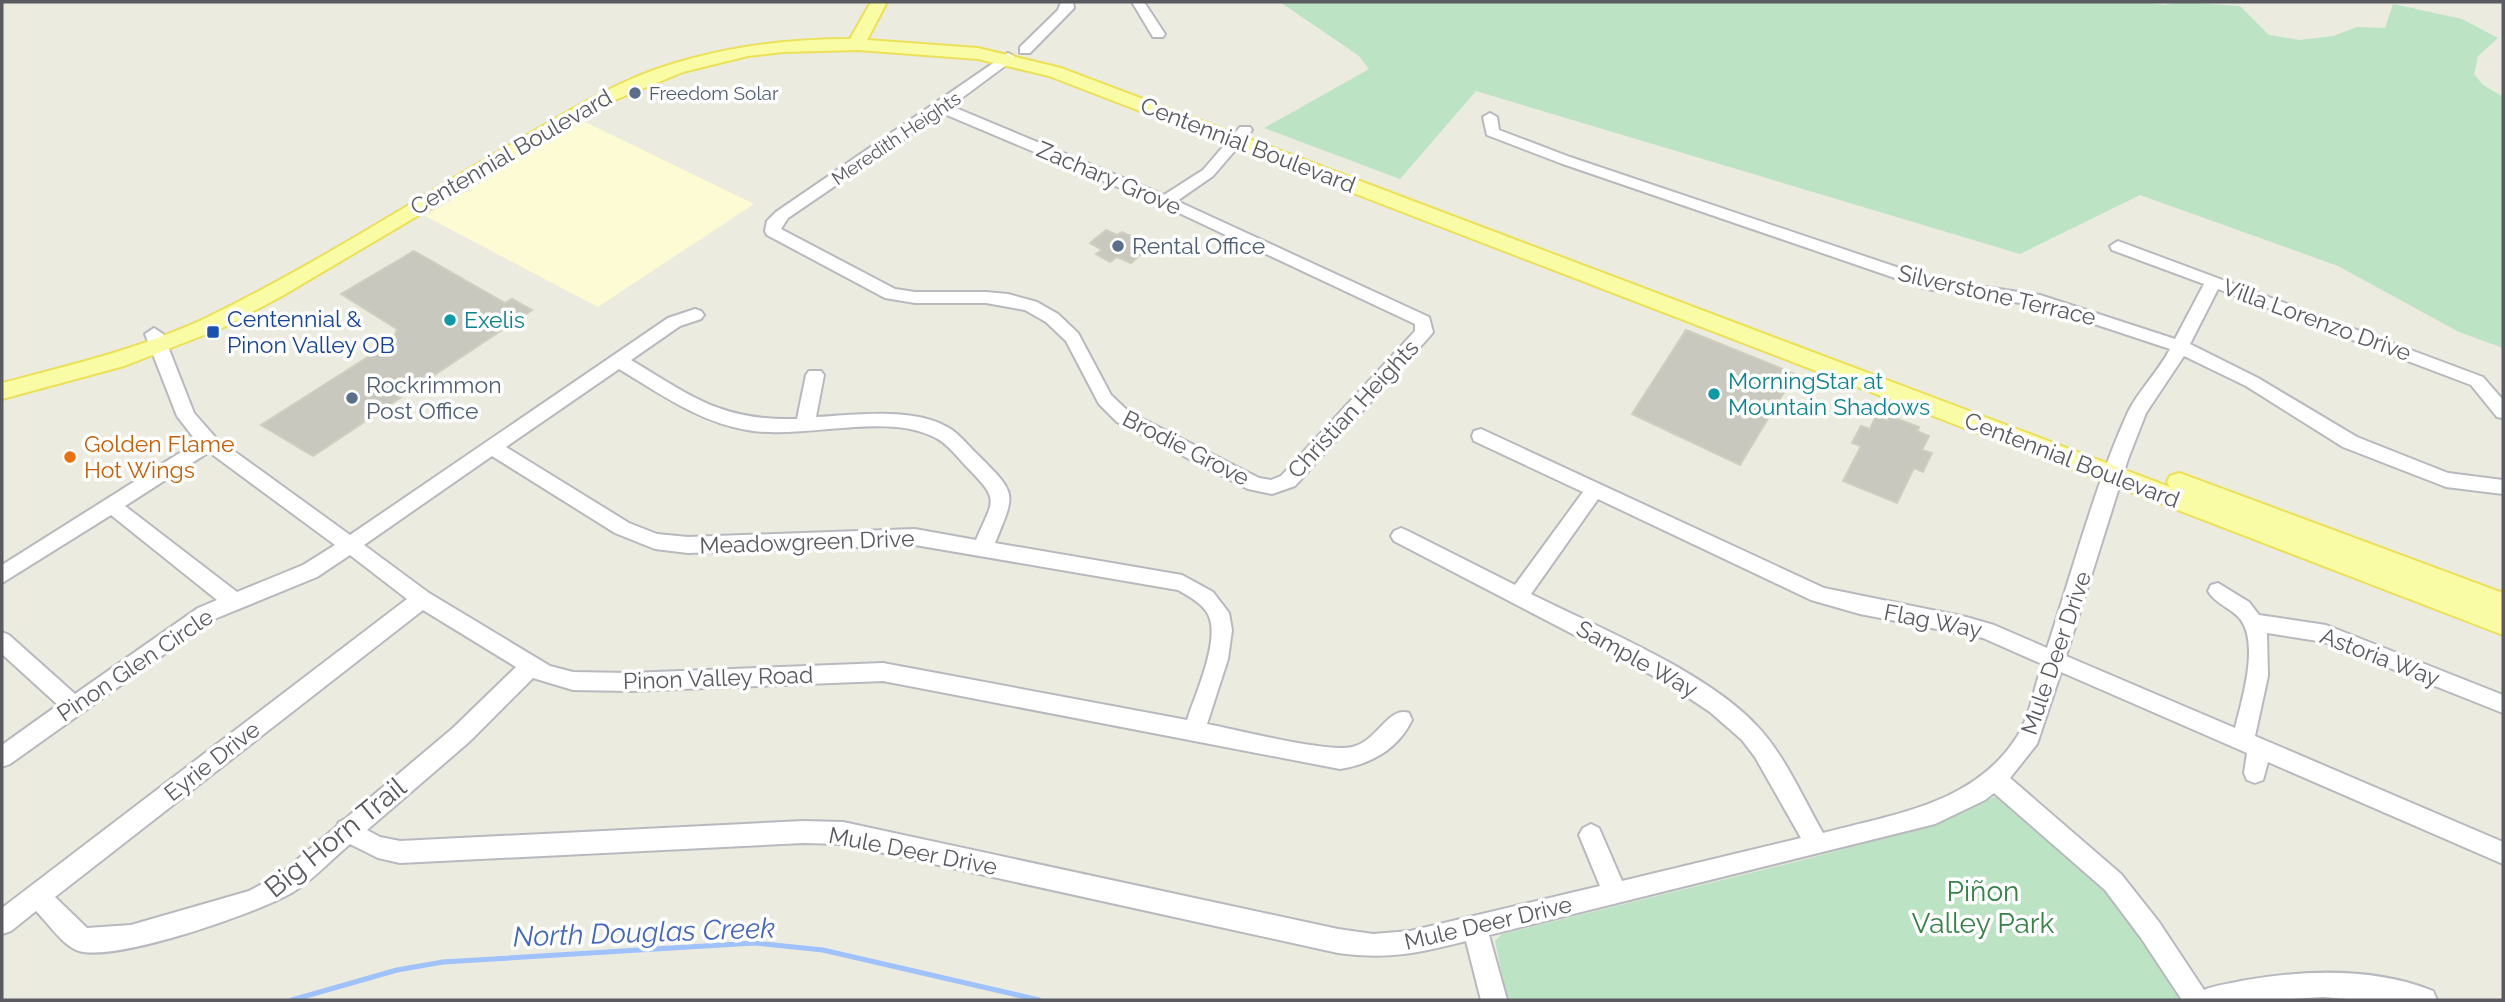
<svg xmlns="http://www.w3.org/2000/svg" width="2505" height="1002" font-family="Raleway,sans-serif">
  <rect width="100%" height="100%" fill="#ebebe0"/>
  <path fill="#fcfbd4" d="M583,121L754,204L598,307L425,216Z"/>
  <path fill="#bce3c4" d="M1280,2H2145L2164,5L2178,2L2240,6L2269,35L2300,40L2333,36L2357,27L2385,28L2393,4L2462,19L2498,38L2478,56L2474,74L2483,85L2503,97V348L2459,332L2338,266L2140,195L2020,254L1476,91L1400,179L1264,128L1369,69L1359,56Z
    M1994,797H2000L2101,887L2125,913L2185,1000H1507L1495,941L1502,934L1799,861L1938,824Z"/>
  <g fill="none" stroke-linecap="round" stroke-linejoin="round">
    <path stroke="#9fc1fc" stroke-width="5" d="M292,1000L397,970L443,962L754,943L823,950L1039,1000"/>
  </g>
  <path fill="#c8c8bf" stroke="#d0cebf" stroke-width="2" d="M1106,230L1117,235L1122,232L1136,238L1133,241L1148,248L1131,263L1117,257L1110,262L1096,254L1102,250L1090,243Z
    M414,251L505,303L512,299L532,310L313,456L261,425L393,341L397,329L341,294Z
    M1686,330L1795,374L1740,465L1632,414Z
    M1876,416L1888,421L1890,416L1919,427L1917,431L1929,436L1922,450L1932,453L1928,461L1923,472L1914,468L1897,503L1843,481L1861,446L1852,443L1861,426L1870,429Z"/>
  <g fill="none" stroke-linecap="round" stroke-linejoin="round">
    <g stroke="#b8b9bf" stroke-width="4">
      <path id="minor" d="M1061,2H1073L1074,8L1030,53H1020V47L1058,10Z
        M1132,2H1144L1165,34L1163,37H1153Z
        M1008,53L1015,57L1013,60L951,106L1164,195L1203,170L1240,127H1250L1252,130L1250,133L1213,176L1177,201L1429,317L1433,332L1430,336L1295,486L1272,494L1248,489L1117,422L1099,404L1066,341L1046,322L1025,310L986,303H915L885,298L767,235L765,231L767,221L776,212ZM942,113L1177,212L1415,324V331L1281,476L1271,480L1259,478L1129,412L1111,395L1078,333L1058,314L1037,302L1008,294L986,292H915L895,289L781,229L788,218Z
        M1490,113L1497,117L1499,130L1570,157L1935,280L2040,295L2175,339L2204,284L2112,250L2110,246L2118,241L2483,377L2503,400V418L2497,417L2471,385L2218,289L2190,344L2258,378L2357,437L2448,473L2503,480V494L2446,487L2343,447L2246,386L2184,356L2146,413L2128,459L2066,656L2235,728C2242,700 2259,645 2241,620C2232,608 2215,604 2208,591L2211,585L2218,583L2249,602L2259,615L2326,625L2503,695V713L2324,642L2267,633L2268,676L2255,736L2503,842V864L2268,762L2263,780L2255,783L2247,780L2244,773L2247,753L2061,672L2037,744L2010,778L2121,874L2159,922L2204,990C2215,985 2229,984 2241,981C2302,970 2374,967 2433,991L2437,1000H2361L2323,997L2275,1000H2182L2141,938L2105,890L1994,793L1985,800L1935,824L1489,935L1507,1000H1481L1466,941C1418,953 1388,960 1338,953L843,844L803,843L400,863L378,858L350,844C331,860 313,880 293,892C258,913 116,962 79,951C63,946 48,923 36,911L11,931L2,934V908L407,599L350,555L317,577L212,620L10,764L2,767V745L58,705L2,654V632L9,635L75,694L198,608L217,600L111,515L2,583V565L197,442L177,416L145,334L154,328L163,334L194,413L216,438L350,535L668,318L695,309L701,311L704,315L701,319L680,326L631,360C693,397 721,421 797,419L806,375L809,371H821L824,375L816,417C855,415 918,406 952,430C962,437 970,448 979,456C1018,495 1015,493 995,543L1182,575L1213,592L1229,613L1232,630L1228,659L1207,724C1239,730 1326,753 1352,747C1377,742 1388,706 1409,713L1412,720C1398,749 1371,764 1340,769L883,681L630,691L573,690L533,678L469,742L367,830L380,837L400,841L803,821L843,822L1338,929L1373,934L1410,931L1600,886L1579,835L1583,828L1591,824L1599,828L1622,881L1801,838L1755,757L1742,740L1710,712L1665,682L1394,541L1391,536L1394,531L1401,528L1408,531L1515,585L1583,492L1474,441L1472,436L1474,431L1481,429L1824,588L1966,617L1994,625L2047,648C2073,570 2094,487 2128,412C2139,390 2158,372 2170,349L2040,306L1927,289L1560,163L1487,135L1483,117ZM619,369C659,393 699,422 747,430C803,440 887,411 936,438C948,444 958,458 967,467C1000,501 994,498 976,540L915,529L688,537L657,534L629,523L506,447ZM209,452L335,545L303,565L237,592L125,506ZM492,456L615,533L655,549L688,553L915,545L1178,590C1190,597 1206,605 1210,619C1218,645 1195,695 1187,720L883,663L630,673L573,672L550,666L429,593L364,545ZM1598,499L1811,600L1860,614L1983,638L2042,664C2035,686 2030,715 2018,735C1976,804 1894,814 1823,833C1803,798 1785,756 1758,727C1708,672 1599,628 1531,594ZM423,610L516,667L453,728L345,819L339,822L337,826L279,875L249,891L131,925L87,928L55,897Z"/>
    </g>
    <g stroke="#ece058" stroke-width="4">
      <path id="major" d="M871,2H887L867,40L978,48L1061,68L2170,487L2167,482L2170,476L2179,473L2188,476L2503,593V635L1049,76L978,59L858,50L783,52L748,56L683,72L610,102L282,296L222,328L124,366L2,399V383C71,365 143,348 208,317C311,267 408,204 507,147C561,116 613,82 672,64C730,46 789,39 850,39Z"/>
    </g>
    <use href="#minor" fill="#fff" fill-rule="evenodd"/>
    <use href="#major" fill="#f9fca4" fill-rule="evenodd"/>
  </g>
  <g fill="#5c6f8a" stroke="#fff" stroke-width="2.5">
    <circle cx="635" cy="93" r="7"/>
    <circle cx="1118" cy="246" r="7"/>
    <circle cx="352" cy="398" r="7"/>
  </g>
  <g fill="#0f9aa8" stroke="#fff" stroke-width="2.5">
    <circle cx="450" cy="320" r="7"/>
    <circle cx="1714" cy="394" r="7"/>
  </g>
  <rect fill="#1a4fb4" stroke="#fff" stroke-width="2.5" x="206" y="325" width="14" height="14" rx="3.5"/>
  <circle fill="#e8710a" stroke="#fff" stroke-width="2.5" cx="70" cy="457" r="7"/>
  <g text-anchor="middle" stroke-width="7" stroke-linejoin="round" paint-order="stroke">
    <g font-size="19" fill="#4e5e75" stroke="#fff" text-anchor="start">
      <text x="649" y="100">Freedom Solar</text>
    </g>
    <g font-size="19" fill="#595b61" stroke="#fff">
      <text transform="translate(896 138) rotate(-34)" y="7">Meredith Heights</text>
    </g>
    <g font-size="23" fill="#595b61" stroke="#fff">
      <text transform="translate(1248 145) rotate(21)" y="8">Centennial Boulevard</text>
      <text transform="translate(511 152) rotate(-30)" y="8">Centennial Boulevard</text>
      <text transform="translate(1109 178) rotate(23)" y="8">Zachary Grove</text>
      <text transform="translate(1997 295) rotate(13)" y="8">Silverstone Terrace</text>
      <text transform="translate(2317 320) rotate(20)" y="8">Villa Lorenzo Drive</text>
      <text transform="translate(1353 409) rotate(-47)" y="8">Christian Heights</text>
      <text transform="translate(1186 448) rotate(27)" y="8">Brodie Grove</text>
      <text transform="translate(2072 460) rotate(21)" y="8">Centennial Boulevard</text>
      <text transform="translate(807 542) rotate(-2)" y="8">Meadowgreen Drive</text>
      <text transform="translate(1933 621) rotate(11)" y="8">Flag Way</text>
      <text transform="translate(2056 653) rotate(-71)" y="8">Mule Deer Drive</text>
      <text transform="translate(2380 657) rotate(21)" y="8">Astoria Way</text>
      <text transform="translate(1637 659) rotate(29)" y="8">Sample Way</text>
      <text transform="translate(135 665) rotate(-34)" y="8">Pinon Glen Circle</text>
      <text transform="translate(718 678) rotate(-2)" y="8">Pinon Valley Road</text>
      <text transform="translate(212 761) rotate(-38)" y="8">Eyrie Drive</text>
      <text transform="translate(913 851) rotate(11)" y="8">Mule Deer Drive</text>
      <text transform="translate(1488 923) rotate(-13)" y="8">Mule Deer Drive</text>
    </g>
    <g font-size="23" fill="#4e5e75" stroke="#fff" text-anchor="start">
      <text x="1132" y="254">Rental Office</text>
      <text x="366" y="393">Rockrimmon<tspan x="366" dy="26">Post Office</tspan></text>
    </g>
    <g font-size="23" fill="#164399" stroke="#fff" text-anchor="start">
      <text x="227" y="327">Centennial &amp;<tspan x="227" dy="26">Pinon Valley OB</tspan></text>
    </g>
    <g font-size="23" fill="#0d838f" stroke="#fff" text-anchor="start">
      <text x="464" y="328">Exelis</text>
      <text x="1728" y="389">MorningStar at<tspan x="1728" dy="26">Mountain Shadows</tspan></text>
    </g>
    <g font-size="23" fill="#c56008" stroke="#fff" text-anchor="start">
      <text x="84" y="452">Golden Flame<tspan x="84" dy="26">Hot Wings</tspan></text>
    </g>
    <g font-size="28" fill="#595b61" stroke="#fff">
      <text transform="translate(335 837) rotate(-39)" y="10">Big Horn Trail</text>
    </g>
    <g font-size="28" fill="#368249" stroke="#fff">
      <text x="1983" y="901">Piñon<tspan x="1983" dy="32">Valley Park</tspan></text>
    </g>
    <g font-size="28" font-style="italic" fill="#4367be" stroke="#fff">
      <text transform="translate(644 932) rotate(-2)" y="10">North Douglas Creek</text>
    </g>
  </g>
  <rect width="2505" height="1002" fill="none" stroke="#595b61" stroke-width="7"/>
</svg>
